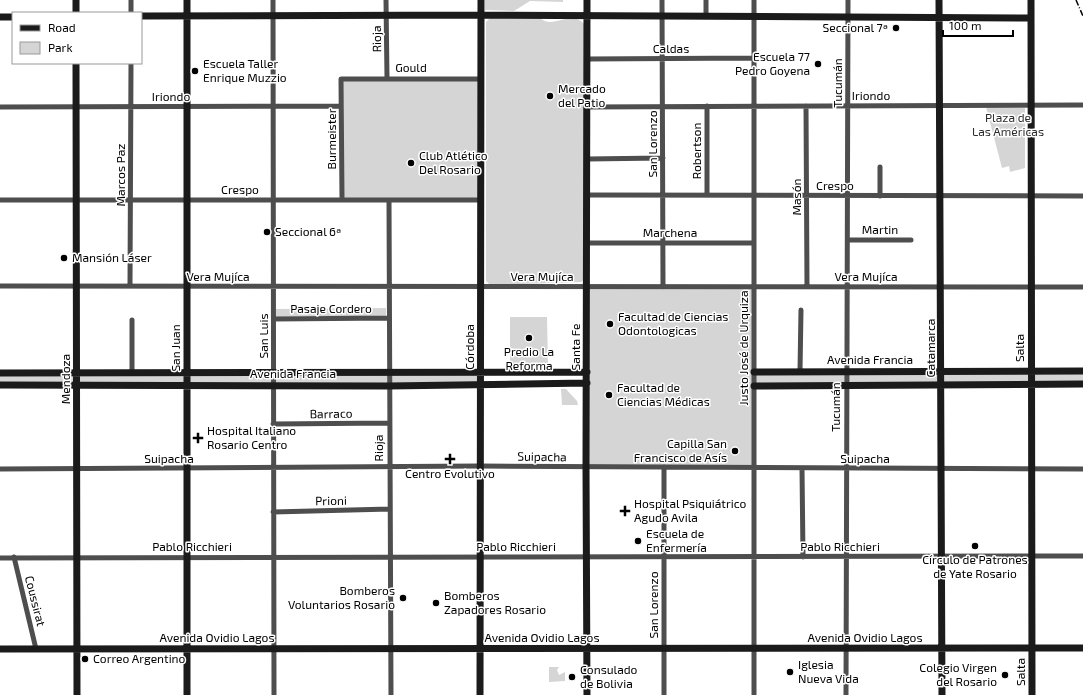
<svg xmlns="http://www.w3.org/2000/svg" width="1083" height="695" font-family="'Exo 2',sans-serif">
  <rect width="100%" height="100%" fill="#fff"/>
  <path fill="#d5d5d5" d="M485,0H563V2L530,1L514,11L485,10Z
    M490,18H540C553,30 571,9 584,24V279L581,282L490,285L486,281V22Z
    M341,79H481V200L342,199Z
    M986,107L1025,108V168L1010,172L1009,166L1002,168Z
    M587,287H754V371H1083V384L754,386V468L586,467Z
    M386,308V316L276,317V309Z
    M510,317H547L548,365H510Z
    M0,373H481V384L0,385Z
    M561,389H566L577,401L578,405H562Z
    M549,667H559L557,670L559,675L565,672V681L549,682Z"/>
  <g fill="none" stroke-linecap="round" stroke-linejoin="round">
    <path stroke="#4e4e4e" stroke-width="5" d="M131,0V13
      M273,0L274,695
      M386,0L387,78
      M662,0L663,287
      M754,0V695
      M706,16V0
      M587,59L754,58
      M707,106V195
      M806,106L807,287
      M0,107L341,106
      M587,107L1083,105
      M587,159L663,158
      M587,195L1083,196
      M880,196V167
      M342,199L341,79H481
      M0,200H481
      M389,200L391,695
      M848,240H911
      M587,243H754
      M0,286L1083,287
      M130,286L131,63
      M274,319L389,318
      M132,320V373
      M800,371L801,310
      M273,424L389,423
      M664,467V695
      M802,468L803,557
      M0,469L480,466L1083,469
      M273,512L390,509
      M14,557L36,649
      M0,558L1083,556
      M846,695L848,0"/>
    <path stroke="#1b1b1b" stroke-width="7" d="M76,0V13
      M187,0V695
      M587,0L586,467L587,695
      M939,0L942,695
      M1031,0L1032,695
      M141,16L481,15L1031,18
      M0,17H13
      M76,63L77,695
      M754,372L1083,371
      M0,373L587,372
      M0,385L389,386L587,383
      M754,386L1083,384
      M0,649L1083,648
      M480,695L481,0"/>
    <path stroke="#000" stroke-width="1.5" stroke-dasharray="6 2 1 2" stroke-linecap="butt" d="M1076,0L1083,16"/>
  </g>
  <g fill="#000" stroke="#fff" stroke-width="1.5">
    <circle cx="896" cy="28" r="4"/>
    <circle cx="818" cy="64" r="4"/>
    <circle cx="195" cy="71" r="4"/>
    <circle cx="550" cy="96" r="4"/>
    <circle cx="411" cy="163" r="4"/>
    <circle cx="267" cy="232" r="4"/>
    <circle cx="64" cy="258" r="4"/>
    <circle cx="610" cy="324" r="4"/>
    <circle cx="529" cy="338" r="4"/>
    <circle cx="609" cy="395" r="4"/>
    <path d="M196 432h4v4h4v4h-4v4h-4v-4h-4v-4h4z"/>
    <circle cx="735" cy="451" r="4"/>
    <path d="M448 453h4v4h4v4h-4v4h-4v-4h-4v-4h4z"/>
    <path d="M623 505h4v4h4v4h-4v4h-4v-4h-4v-4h4z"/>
    <circle cx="638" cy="541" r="4"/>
    <circle cx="975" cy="546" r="4"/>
    <circle cx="403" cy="598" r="4"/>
    <circle cx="436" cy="603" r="4"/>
    <circle cx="85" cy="659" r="4"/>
    <circle cx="790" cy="672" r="4"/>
    <circle cx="1005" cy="675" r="4"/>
    <circle cx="572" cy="677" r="4"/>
  </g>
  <g text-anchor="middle" stroke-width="3" stroke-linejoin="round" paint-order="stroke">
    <g font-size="12" fill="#000" stroke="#fff" text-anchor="start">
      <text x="888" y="32" text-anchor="end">Seccional 7ª</text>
      <text x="810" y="61" text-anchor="end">Escuela 77<tspan x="810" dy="14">Pedro Goyena</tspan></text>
      <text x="203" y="68">Escuela Taller<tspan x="203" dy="14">Enrique Muzzio</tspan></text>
      <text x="558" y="93">Mercado<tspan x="558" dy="14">del Patio</tspan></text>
      <text x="419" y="160">Club Atlético<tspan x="419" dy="14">Del Rosario</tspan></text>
      <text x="275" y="236">Seccional 6ª</text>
      <text x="72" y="262">Mansión Láser</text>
      <text x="618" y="321">Facultad de Ciencias<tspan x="618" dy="14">Odontologicas</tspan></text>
      <text x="529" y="356" text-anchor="middle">Predio La<tspan x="529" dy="14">Reforma</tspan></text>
      <text x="617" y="392">Facultad de<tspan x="617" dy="14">Ciencias Médicas</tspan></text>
      <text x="207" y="435">Hospital Italiano<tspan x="207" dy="14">Rosario Centro</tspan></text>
      <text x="727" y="448" text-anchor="end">Capilla San<tspan x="727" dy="14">Francisco de Asís</tspan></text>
      <text x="450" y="478" text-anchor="middle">Centro Evolutivo</text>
      <text x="634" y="508">Hospital Psiquiátrico<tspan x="634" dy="14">Agudo Avila</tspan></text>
      <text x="646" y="538">Escuela de<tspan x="646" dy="14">Enfermería</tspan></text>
      <text x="975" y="564" text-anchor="middle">Círculo de Patrones<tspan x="975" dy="14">de Yate Rosario</tspan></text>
      <text x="395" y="595" text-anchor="end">Bomberos<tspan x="395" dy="14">Voluntarios Rosario</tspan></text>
      <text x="444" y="600">Bomberos<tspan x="444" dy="14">Zapadores Rosario</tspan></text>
      <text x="93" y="663">Correo Argentino</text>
      <text x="798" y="669">Iglesia<tspan x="798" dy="14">Nueva Vida</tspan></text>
      <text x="997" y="672" text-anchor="end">Colegio Virgen<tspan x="997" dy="14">del Rosario</tspan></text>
      <text x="580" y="674">Consulado<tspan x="580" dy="14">de Bolivia</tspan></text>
    </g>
    <g font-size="12" fill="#000" stroke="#fff">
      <text transform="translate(377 39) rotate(-91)" y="4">Rioja</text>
      <text x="671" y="53">Caldas</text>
      <text x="411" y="72">Gould</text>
      <text transform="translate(838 83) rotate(-90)" y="4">Tucumán</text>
      <text x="871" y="100">Iriondo</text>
      <text x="171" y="101">Iriondo</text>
      <text transform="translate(332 139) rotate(-90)" y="4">Burmeister</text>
      <text transform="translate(653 144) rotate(-90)" y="4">San Lorenzo</text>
      <text transform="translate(697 151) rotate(-90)" y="4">Robertson</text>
      <text transform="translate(121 175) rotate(-90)" y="4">Marcos Paz</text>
      <text x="835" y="190">Crespo</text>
      <text x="240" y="194">Crespo</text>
      <text transform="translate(797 197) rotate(-90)" y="4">Masón</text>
      <text x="880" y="234">Martin</text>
      <text x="670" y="237">Marchena</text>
      <text x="218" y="281">Vera Mujíca</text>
      <text x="542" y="281">Vera Mujíca</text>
      <text x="866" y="281">Vera Mujíca</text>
      <text x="331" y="313">Pasaje Cordero</text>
      <text transform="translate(264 336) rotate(-90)" y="4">San Luis</text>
      <text transform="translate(470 347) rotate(-90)" y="4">Córdoba</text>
      <text transform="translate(576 347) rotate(-90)" y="4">Santa Fe</text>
      <text transform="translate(176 348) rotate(-90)" y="4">San Juan</text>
      <text transform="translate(744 348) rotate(-90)" y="4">Justo José de Urquiza</text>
      <text transform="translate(931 348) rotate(-90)" y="4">Catamarca</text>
      <text transform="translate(1020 348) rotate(-90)" y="4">Salta</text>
      <text x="870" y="364">Avenida Francia</text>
      <text x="293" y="378">Avenida Francia</text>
      <text transform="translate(66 379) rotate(-90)" y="4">Mendoza</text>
      <text transform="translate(836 407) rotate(-90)" y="4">Tucumán</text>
      <text transform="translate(331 414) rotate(-1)" y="4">Barraco</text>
      <text transform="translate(379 448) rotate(-90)" y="4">Rioja</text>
      <text transform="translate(542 457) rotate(1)" y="4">Suipacha</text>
      <text x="169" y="463">Suipacha</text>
      <text x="865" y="463">Suipacha</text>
      <text transform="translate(331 501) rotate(-1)" y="4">Prioni</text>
      <text x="192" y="551">Pablo Ricchieri</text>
      <text x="516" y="551">Pablo Ricchieri</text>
      <text x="840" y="551">Pablo Ricchieri</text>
      <text transform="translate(35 601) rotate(76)" y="4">Coussirat</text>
      <text transform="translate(654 605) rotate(-90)" y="4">San Lorenzo</text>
      <text x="217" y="642">Avenida Ovidio Lagos</text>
      <text x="542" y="642">Avenida Ovidio Lagos</text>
      <text x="865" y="642">Avenida Ovidio Lagos</text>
      <text transform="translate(1021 672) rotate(-90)" y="4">Salta</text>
    </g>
    <g font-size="12" fill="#2c2c2c" stroke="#fff">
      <text x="1008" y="122">Plaza de<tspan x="1008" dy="14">Las Américas</tspan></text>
    </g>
  </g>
  <rect x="12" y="12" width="130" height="52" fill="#ffffff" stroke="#999999"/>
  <rect x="20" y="25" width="20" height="6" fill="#1b1b1b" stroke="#999999"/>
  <text x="48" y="32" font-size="12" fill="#000000">Road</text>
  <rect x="20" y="42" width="20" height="12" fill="#d5d5d5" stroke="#999999"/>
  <text x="48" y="52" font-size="12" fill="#000000">Park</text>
  <path d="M943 30v6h70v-6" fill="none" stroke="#000000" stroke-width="2"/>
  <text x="949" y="30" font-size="12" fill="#000000" stroke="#ffffff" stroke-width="3" paint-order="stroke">100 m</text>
</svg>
